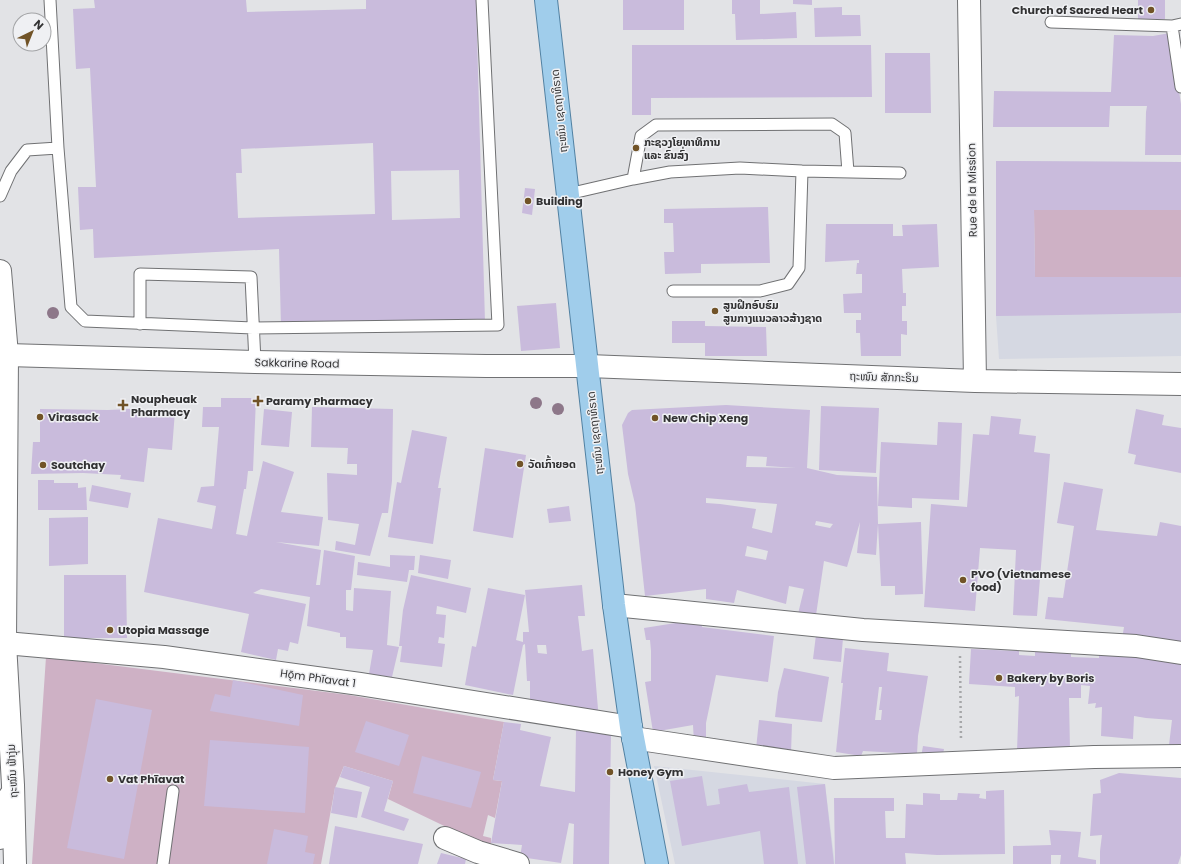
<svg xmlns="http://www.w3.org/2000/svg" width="1181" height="864" font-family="Poppins,'Noto Sans Lao',sans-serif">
  <rect width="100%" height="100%" fill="#e2e3e6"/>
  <path fill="#d5d8e2" d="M996,161L1181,162V356L999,359L996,316Z
    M654,766L825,784L835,864H675Z"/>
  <path fill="#ceb1c5" d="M1034,210H1181V277H1035Z
    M46,657L349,695L504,722L493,780L502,781L495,818L488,815L483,836L491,838V843L486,846L388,799L393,781L344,766L335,788L321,864H32Z"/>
  <path fill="#c9bbdc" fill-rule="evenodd" d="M94,0H246L247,12L366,9V0H476L485,322L281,326L279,249L94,258L93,229L80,230L78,187H96L90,68L76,69L73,9L95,8ZM373,143L375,214L238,218L236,173H242L241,149ZM459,170L460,218L392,220L391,171Z
    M623,0H684V30H623Z
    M732,0H760V14L796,12L797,38L736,40L735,14H732Z
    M793,0H812V5L793,4Z
    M1138,0H1165V19H1138Z
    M842,7V15H860L861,36L815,37L814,8Z
    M1170,33L1181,104V155H1145L1146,112L1147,106H1110L1109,127H993L994,91L1111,92L1114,35L1153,36Z
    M632,45H871L872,97L651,98V115H632Z
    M885,53H930L931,113H885Z
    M996,161L1181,162V210H1034L1035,277H1181V313L996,316Z
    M525,188L535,189L532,215L522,213Z
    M768,207L770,263L701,264V273L665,274L664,252H674L673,223H664V209Z
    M826,224H893V236H903L902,225L937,224L939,267L902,269L903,293H906V306H902V321H907V335L901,334V356H861L860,333H856V320H861V313H844L843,294L862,293V274H856L857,263H859V260L825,262Z
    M556,303L560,348L521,351L517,306Z
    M672,321H705V326L766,327L767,356H705V343H672Z
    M221,398H256L253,471H248L246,489H244L236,534L247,536L263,461L294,472L281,512L323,517L319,546L276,542L321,550L316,585H320L324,550L355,556L351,590H346V610L353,611L354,588L391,591L387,645L399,647L392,677L369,674L373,650L346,648V637H340V633L307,626L310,597L261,589L253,593L306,604L298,644L290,642L288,651L278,649L276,660L241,652L249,614L144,592L158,518L212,529L216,506L197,502L201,487L214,486L219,427H202L203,407H221Z
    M726,405L810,410L807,468L837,475L877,477L878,524L921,522L923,594L895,595V586H881L878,524L876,555L857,553L860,522L847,567L824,561L816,615L798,614L804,589L789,586L786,604L737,590L734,603L706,599V589L645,596L635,504L628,474L622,425L628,413L632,410ZM747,456L767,457L766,466L796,468L746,467ZM706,498L777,504L772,533L752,528L756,509L720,504L706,503ZM816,521L833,524L830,528L815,525ZM747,546L768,551L766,560L745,556Z
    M821,406L879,408L876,473L819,470Z
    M312,407L393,409L392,481L388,513H382L370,556L335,550L336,541L355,545L359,524L328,520L327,473L357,475V464H347L348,448L311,447Z
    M40,409L108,410L129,409L145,412L146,409L175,411L172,450L148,448L144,482L120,479L121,475L83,473L31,474L33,442H40Z
    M264,409L292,412L289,447L261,445Z
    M1136,409L1164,415L1162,425L1181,428V473L1134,464L1136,455L1128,453Z
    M991,416L1021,419L1019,434L1036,436L1034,452L1050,454L1037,616L1013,615L1016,550L980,548L975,611L924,607L931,504L967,507L973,434L989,435Z
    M938,422L962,423L959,500L912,498V508L878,506L881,442L937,445Z
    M412,430L447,437L438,488H441L433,544L388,537L397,482L401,483Z
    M485,448L526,455L513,538L473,531Z
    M38,480H54V483H78V488L86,487L87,510H38Z
    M1064,482L1103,489L1096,530L1157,536L1160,522L1181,526V648L1122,639L1124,627L1045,619L1048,597L1063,598L1074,526L1057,523Z
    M92,485L131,493L128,508L89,501Z
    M569,506L571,521L549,523L547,509Z
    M88,517V564L49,566V518Z
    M390,555L415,556L414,570H409L407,582L357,575L358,562L390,567Z
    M420,555L451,560L448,579L418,573Z
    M64,575H126L127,638H64Z
    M411,575L471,588L466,613L437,606L436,614L446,615L444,638L439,637L438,643L445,644L442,667L400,662L402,646H399L403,610Z
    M582,585L585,616H578L582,651L593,649L598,709L596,713L530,708V681H527L525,644L523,645L513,695L465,685L472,646L476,647L488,588L525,595L516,640L523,642V632H529L525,590ZM537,645H546L547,654L538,653Z
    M701,619L702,627L774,636L768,682L716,675L706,723V743H694L693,725L653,732L645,682L651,681V651L650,640H646L644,628Z
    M816,635L843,638L841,662L813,659Z
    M1035,647L1071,650V657L1099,658V653L1142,656L1181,662V747L1169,745L1172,720L1146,718L1134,716L1133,739L1101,736L1102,707L1095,708L1096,703L1088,704L1090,686L1081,685V698H1069L1070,750L1017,751L1019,696L1015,697V687L969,684L971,649L1019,651V655L1035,656Z
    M845,648L889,653L887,671L928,676L918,736L917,754L863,751L861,756L836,752L843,683H841ZM879,687H882L879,710H882L881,720H875Z
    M784,668L829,677L822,722L775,717L778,692Z
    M233,680L303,695L299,726L210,711L215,694L230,697Z
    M96,699L152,710L124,859L67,848Z
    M759,720L792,724L791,753L756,749Z
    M366,721L409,735L399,766L355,752Z
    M504,722L521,724L520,730L551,737L540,786L575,792L576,730L611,734L609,864H573L574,824L569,823L561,863L520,857L522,845L491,843L502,781L493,780Z
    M210,740L309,747L305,813L204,806Z
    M923,746L944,749L942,760L921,757Z
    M422,756L481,772L471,808L413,793Z
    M344,766L393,781L384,811L409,819L404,831L361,817L370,787L340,777Z
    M1119,773L1181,778V855L1178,864H1100V851L1102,835L1090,836L1093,794L1101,793L1100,780Z
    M702,776L707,806L720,804L718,789L747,784L749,792L789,787L798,864H764L760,831L682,846L670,781Z
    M825,784L834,864H806L797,787Z
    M335,787L362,792L357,818L331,813Z
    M1004,790L1005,854L937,855L905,853L906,864H835L834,798H894V811H885L886,838H905L906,804L923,805V793L940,794V800H957L958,793L980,794L979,798L986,799V791Z
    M335,826L423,844L418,864H329Z
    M274,829L308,836L305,852L315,854L313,864H267Z
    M1049,830L1081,832L1078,857L1096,860V864H1060L1061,855H1051V864H1013V846L1051,845Z
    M441,853L466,859L465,864H437Z"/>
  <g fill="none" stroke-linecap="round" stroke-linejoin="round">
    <g stroke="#707173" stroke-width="13">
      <path id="lane" d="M1051,22L1172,26L1181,24
        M1172,26L1181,87
        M58,148L71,307L85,321L253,328L498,325L482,0
        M633,179L641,136L656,125L832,124L845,133L848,172
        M568,194L633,179L670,172L740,168L802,171L900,173
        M0,196L11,171L27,150L58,148L50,0
        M673,291H760L788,284L799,268L802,171
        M140,324V274L251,277L255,362
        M163,864L173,791"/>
    </g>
    <g stroke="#707173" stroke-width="24">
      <path id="street" d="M969,0L975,381
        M7,355L255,362L486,366H588L975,381L1181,384
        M614,605L863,630L1136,646L1181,653
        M5,643L164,657L360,684L631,727
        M633,738L834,768L1094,757L1181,756
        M0,838L10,796
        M445,838L478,852L518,864"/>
    </g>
    <g stroke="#707173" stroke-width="24">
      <path id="secondary" d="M0,271L7,355L5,643L13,785L15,864"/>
    </g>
    <g stroke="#5181a2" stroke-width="24">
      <path id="primary" d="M546,0L614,605L631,727L657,864"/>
    </g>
    <path stroke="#a6a7a9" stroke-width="2.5" stroke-dasharray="2 3" stroke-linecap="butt" d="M960,656L961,741"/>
    <use href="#lane" stroke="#fff" stroke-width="11"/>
    <use href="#street" stroke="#fff" stroke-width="22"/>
    <use href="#secondary" stroke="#fff" stroke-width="22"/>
    <use href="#primary" stroke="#a0cdeb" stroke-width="22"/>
  </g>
  <g fill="#8d7789">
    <circle cx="53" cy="313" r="6"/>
    <circle cx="536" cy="403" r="6"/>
    <circle cx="558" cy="409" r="6"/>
  </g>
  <g fill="#715327" stroke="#eff0f3" stroke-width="1.5">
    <circle cx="1151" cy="10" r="4"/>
    <circle cx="636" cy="148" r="4"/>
    <circle cx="528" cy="201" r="4"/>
    <circle cx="715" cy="311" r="4"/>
    <path d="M256 395h4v4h4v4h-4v4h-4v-4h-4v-4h4z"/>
    <path d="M121 399h4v4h4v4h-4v4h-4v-4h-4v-4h4z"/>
    <circle cx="40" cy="417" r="4"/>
    <circle cx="655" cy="418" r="4"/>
    <circle cx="520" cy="464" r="4"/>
    <circle cx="43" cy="465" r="4"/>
    <circle cx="963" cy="580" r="4"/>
    <circle cx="110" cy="630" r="4"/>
    <circle cx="999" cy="678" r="4"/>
    <circle cx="610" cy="772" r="4"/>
    <circle cx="110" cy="779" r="4"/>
  </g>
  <g text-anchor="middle" stroke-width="3" stroke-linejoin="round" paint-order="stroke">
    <g font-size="11" font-weight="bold" fill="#323233" stroke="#eff0f3" text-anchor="start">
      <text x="1143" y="14" text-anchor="end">Church of Sacred Heart</text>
      <text x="644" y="146">ກະຊວງໂຍທາທິການ<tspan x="644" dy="13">ແລະ ຂົນສົ່ງ</tspan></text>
      <text x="536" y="205">Building</text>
      <text x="723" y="309">ສູນຝຶກອົບຮົມ<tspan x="723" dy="13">ສູນກາງແນວລາວສ້າງຊາດ</tspan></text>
      <text x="131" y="403">Noupheuak<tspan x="131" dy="13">Pharmacy</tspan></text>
      <text x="266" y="405">Paramy Pharmacy</text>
      <text x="48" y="421">Virasack</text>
      <text x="663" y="422">New Chip Xeng</text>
      <text x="528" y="468">ວັດເກົ້າຍອດ</text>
      <text x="51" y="469">Soutchay</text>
      <text x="971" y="578">PVO (Vietnamese<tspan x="971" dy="13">food)</tspan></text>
      <text x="118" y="634">Utopia Massage</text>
      <text x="1007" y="682">Bakery by Boris</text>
      <text x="618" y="776">Honey Gym</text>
      <text x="118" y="783">Vat Phīavat</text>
    </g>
    <g font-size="11" fill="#323233" stroke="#eff0f3">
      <text transform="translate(559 111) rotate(-96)" y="4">ຖະໜົນ ເຊດຖາທິຣາດ</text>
      <text transform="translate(972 190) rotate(-91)" y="4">Rue de la Mission</text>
      <text transform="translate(297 363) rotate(1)" y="4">Sakkarine Road</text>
      <text transform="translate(884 377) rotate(2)" y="4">ຖະໜົນ ສັກກະຣິນ</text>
      <text transform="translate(595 433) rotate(-96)" y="4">ຖະໜົນ ເຊດຖາທິຣາດ</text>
      <text transform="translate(318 678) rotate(8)" y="4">Hǭm Phīavat 1</text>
      <text transform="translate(12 771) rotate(-93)" y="4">ຖະໝົນ ຟ້າງຸ່ມ</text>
    </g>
  </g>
  <g transform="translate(32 32) rotate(43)"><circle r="19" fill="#eff0f3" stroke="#a3a4a6"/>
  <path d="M0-3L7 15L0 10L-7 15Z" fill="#715327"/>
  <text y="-6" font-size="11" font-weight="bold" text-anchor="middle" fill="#323233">N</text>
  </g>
</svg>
